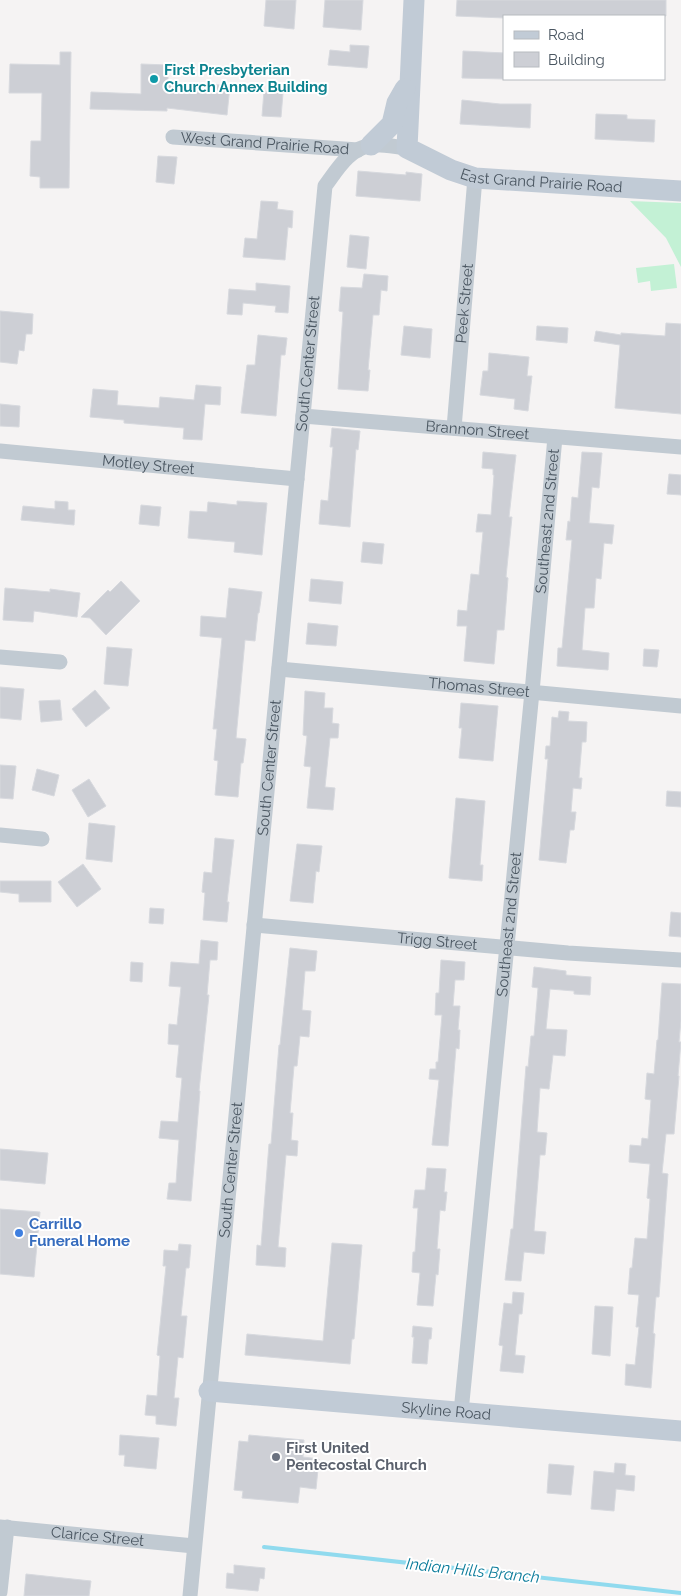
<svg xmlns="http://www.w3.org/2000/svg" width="681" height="1596" font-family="Raleway,sans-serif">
  <rect width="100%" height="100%" fill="#f5f3f3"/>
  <path fill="#c3f1d5" d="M630,201L681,203V267L666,238Z
    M674,264L677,288L651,291L650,281L638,283L636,268Z"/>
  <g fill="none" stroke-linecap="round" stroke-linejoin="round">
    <path stroke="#90daee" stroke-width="4" d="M264,1547L681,1593"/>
  </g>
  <path fill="#cdcfd5" stroke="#d7d9de" d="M266,0H296L294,29L264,26Z
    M325,0H363L361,30L323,27Z
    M457,0H666V16H505V18L456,16Z
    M350,45L369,46L367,68L328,65L330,50L350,52Z
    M463,51L505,53V79L462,78Z
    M60,52H71L69,188H40V177L30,176L31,141H41L42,93H9L10,64L60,65Z
    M141,64L168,65V84L210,87V84L230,86L227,115L167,108V111L90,109L91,92L141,94Z
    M264,91L283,93L281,117L262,116Z
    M462,100L500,104H531L530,128L460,124Z
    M596,114L627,115V119L655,120L654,142L595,139Z
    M158,156L177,157L174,184L156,182Z
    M358,171L406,175V172L422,174L420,201L356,196Z
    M261,201L278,202L277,209L293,211L292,228L288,227L285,260L243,257L245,238L257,239Z
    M350,235L369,237L366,269L347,267Z
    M364,274L388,276L387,291L381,290L379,315H373L368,370H370L368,391L338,389L343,312L339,311L341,287L362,288Z
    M256,283L290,286L288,313L275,312L276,306L243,303L242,315L227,314L229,289L256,291Z
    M0,311L33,314L32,334H26L24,351L19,350L17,364L0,362Z
    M666,323L681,324V414L615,408L620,345L594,341L596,331L621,335V333L665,336Z
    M404,326L432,329L430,358L401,355Z
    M537,326L568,328L567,343L536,340Z
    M258,335L287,338L285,355H281L276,416L241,413L247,365H255Z
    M489,353L529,357L527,376H532L528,411L514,409L515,399L480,395L483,371H488Z
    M196,385L221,387L220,405L205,404L202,440L183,439L184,428L124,423V420L90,417L93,389L118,391L117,405L159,408L160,397L194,400Z
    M0,404L20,406L19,427L0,426Z
    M332,428L360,431L358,450L356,449L350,527L319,524L321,500L328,501L333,447H330Z
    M483,452L516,455L509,517H512L506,577L508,578L504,630H497L494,664L464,661L467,626H457L458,610L467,611L471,574L479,575L483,532H476L478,514L491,515L494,475H493V469L482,468Z
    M582,452L602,453L599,488L592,487L589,523L614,525L612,544L604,543L601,579L596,578L594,608H585L582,650L609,653L608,670L557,666L558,648H562L572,540H566L568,521L570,522L572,497L578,498Z
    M669,474L681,475V495L667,494Z
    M55,501L68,502V510H75L74,525L21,520L23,506L55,509Z
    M237,501L267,503L262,555L234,552L235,542L188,538L190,511L207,512L208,502L237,505Z
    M141,505L161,507L159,526L139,524Z
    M363,542L384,544L382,564L361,562Z
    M311,579L343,582L341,604L309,601Z
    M121,581L140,601L106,635L90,618L81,617L108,590L110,592Z
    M5,588L50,592V589L80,593L77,617L34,611L33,622L3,620Z
    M229,588L262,592L259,613H258L255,641L245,640L236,738L246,739L243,763H241L238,797L215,795L218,761L214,760L217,729H213L222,638L200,636L201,616L226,618Z
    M308,623L338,626L336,646L306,644Z
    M107,647L132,649L128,686L104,684Z
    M644,649L659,650L657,667L643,666Z
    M0,687L24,689L21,720L0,718Z
    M95,690L110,708L86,727L72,709Z
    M305,691L325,693L324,708H333L332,723L339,724L338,738H330L325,787L335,788L333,810L307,808L311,767L304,766L307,736L303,735Z
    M60,700L62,720L41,722L39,701Z
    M461,703L498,706L493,761L459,758L462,728H459Z
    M559,711L569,712L568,721L587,722L586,742H582L579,778H582L581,789L573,788L571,812H576L574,830H570L566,863L539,860L548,759H545L546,746H550L552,717L558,718Z
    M0,765L16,766L13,799L0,798Z
    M37,769L59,775L54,796L32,790Z
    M89,779L106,806L88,817L72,790Z
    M667,791L681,792V807L666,806Z
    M456,798L485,801L480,865H483L482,881L449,878Z
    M89,823L115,826L112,862L86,859Z
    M215,838L234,840L227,902H229L227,922L203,920L205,893L202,892L204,872L212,873Z
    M297,844L322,846L319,872L316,871L313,903L290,901Z
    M83,864L101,889L77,907L58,882Z
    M0,881H51V902H19V894L0,892Z
    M150,908L164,909L163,924L149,923Z
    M671,912L681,913V937L669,936Z
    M201,940L218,942L217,960H210L207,995H209L199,1091H200L191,1201L167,1199L169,1183H176L179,1140L159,1138L161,1121L178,1122L182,1078L176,1077L179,1045L168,1044L169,1024L177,1025L181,987L169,986L171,962L199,964Z
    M290,948L317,951L315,971H305L302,1010L311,1011L309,1037L300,1036L297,1066H294L290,1113H293L291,1140L298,1141L297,1156L286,1155L278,1247L286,1248L285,1267L256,1265L257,1245L261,1246L269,1144H271L279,1045H280Z
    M441,960L465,962L464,980H455L453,1006H460L458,1030H460L459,1049L456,1048L448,1146L432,1145L439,1080L429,1079L430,1069H436V1062H438L442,1015H435L436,993H439Z
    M131,962L143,963L142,982L130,981Z
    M534,967L566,971V975L591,977L590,995L574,994V991L550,989L546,1029L567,1030L565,1056L553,1055L549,1089L540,1088L537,1132L547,1133L545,1155H540L534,1231L546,1232L544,1254L524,1252L521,1281L505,1280L511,1229H513L526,1066L528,1067L531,1036H534L538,988L532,987Z
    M662,983L681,984V1021L679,1042H681L678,1076H679L674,1134H666L662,1173L668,1174L659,1297H656L653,1333L655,1334L651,1388L625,1385L626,1364L635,1365L639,1327H636L639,1295L628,1294L630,1268H632L635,1238L647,1239L650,1199L647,1198L650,1164L629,1162L630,1145L641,1146L642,1138L648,1139L651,1100L645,1099L647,1073L654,1074L657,1040H658Z
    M0,1149L48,1153L45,1184L0,1180Z
    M427,1168L446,1169L444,1192H447L445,1211L440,1210L437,1249H440L438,1275L436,1274L433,1306L417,1305L420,1273L412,1272L413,1252H415L418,1208H413L415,1190H425Z
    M0,1209L40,1212L34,1277L0,1274Z
    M332,1243L362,1245L354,1339H352L350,1364L245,1355L247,1334L323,1341Z
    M179,1244L191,1245L189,1268H186L181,1316H187L183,1358L178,1357L174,1398H179L176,1426L156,1424V1416L145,1415L147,1395L157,1396L160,1356L157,1355L166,1266H163L164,1250L178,1251Z
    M513,1292L524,1293L522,1314H519L515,1355L525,1356L523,1373L500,1371L503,1346L499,1345L504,1303L512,1304Z
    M595,1306L613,1307L610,1356L592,1354Z
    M413,1326L432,1328L431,1339H429L427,1364L412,1363L414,1337H412Z
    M120,1435L159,1438L156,1469L124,1466L125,1455H119Z
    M249,1435L304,1440L303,1457L319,1459L316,1489L300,1487L298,1503L242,1498L243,1491L234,1490L239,1441L248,1442Z
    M615,1463L626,1464L625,1475L635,1476L634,1491L616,1489L614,1511L591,1509L594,1471L614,1473Z
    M549,1464L574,1466L571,1495L547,1493Z
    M234,1565L265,1568L264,1579L260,1578L258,1591L226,1588L227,1573L234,1574Z
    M26,1574L91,1581L89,1596H24Z"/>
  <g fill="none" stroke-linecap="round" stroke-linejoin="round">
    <g stroke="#c1cad2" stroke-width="15">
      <path id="s1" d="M173,137L358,150"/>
      <path id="s2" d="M303,416L681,447"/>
      <path id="s3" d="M454,428L475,178"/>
      <path id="s4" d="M0,451L297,479"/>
      <path d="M0,657L60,662"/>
      <path id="s5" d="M279,669L681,706"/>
      <path d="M0,835L42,839"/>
      <path id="s6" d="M254,925L568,953L681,960"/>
      <path id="s7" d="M461,1412L532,692L555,437"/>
      <path id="s8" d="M0,1527L194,1546"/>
      <path d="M0,1592L7,1527"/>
      <path id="s9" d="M190,1596L325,186C337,170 349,148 372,145C383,144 396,147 407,148"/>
    </g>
    <g stroke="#c1cbd6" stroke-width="21">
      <path id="s10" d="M414,0L407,148L451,170L475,178L681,191"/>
      <path d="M371,145L392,124L397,103L405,89"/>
      <path id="s11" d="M209,1391L681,1431"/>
    </g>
  </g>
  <circle fill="#0f9aa8" stroke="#fff" stroke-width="2" cx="154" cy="79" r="5"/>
  <circle fill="#3f7fe0" stroke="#fff" stroke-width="2" cx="19" cy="1233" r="5"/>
  <circle fill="#6b7280" stroke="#fff" stroke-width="2" cx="276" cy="1457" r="5"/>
  <g text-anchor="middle" stroke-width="4" stroke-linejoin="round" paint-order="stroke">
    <g font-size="15" font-weight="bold" fill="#0d838f" stroke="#fff" text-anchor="start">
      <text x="164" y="75">First Presbyterian<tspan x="164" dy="17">Church Annex Building</tspan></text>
    </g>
    <g font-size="15" fill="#4a5661" stroke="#fff">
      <text dy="5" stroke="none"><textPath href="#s1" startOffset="92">West Grand Prairie Road</textPath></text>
      <text dy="5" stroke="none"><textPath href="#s10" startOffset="289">East Grand Prairie Road</textPath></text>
      <text dy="5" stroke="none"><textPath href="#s3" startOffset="125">Peek Street</textPath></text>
      <text dy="5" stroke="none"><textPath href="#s9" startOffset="1238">South Center Street</textPath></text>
      <text dy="5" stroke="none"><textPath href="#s2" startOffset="175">Brannon Street</textPath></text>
      <text dy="5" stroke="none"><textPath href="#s4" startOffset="149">Motley Street</textPath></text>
      <text dy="5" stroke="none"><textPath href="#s7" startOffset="895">Southeast 2nd Street</textPath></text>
      <text dy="5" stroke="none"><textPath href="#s5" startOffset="201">Thomas Street</textPath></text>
      <text dy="5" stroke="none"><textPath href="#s9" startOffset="832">South Center Street</textPath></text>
      <text dy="5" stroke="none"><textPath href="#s7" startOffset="490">Southeast 2nd Street</textPath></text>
      <text dy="5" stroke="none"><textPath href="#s6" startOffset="184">Trigg Street</textPath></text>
      <text dy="5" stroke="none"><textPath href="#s9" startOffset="428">South Center Street</textPath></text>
      <text dy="5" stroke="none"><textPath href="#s11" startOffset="238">Skyline Road</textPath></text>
      <text dy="5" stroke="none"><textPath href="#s8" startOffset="98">Clarice Street</textPath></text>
    </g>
    <g font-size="15" font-weight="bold" fill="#366cbe" stroke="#fff" text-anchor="start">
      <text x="29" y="1229">Carrillo<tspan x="29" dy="17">Funeral Home</tspan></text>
    </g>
    <g font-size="15" font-weight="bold" fill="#5b616d" stroke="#fff" text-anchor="start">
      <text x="286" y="1453">First United<tspan x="286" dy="17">Pentecostal Church</tspan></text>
    </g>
    <g font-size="16" font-style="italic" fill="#0c7c9b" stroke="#fff">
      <text transform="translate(473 1570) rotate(6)" y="6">Indian Hills Branch</text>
    </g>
  </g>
  <rect x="503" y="15" width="162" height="65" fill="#ffffff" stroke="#b7bbc0"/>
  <rect x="514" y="31" width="25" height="8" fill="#c1cbd6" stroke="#b7bbc0"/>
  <text x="548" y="40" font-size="15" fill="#4a5661">Road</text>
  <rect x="514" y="52" width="25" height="15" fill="#cdcfd5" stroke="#b7bbc0"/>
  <text x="548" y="65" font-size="15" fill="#4a5661">Building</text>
</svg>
